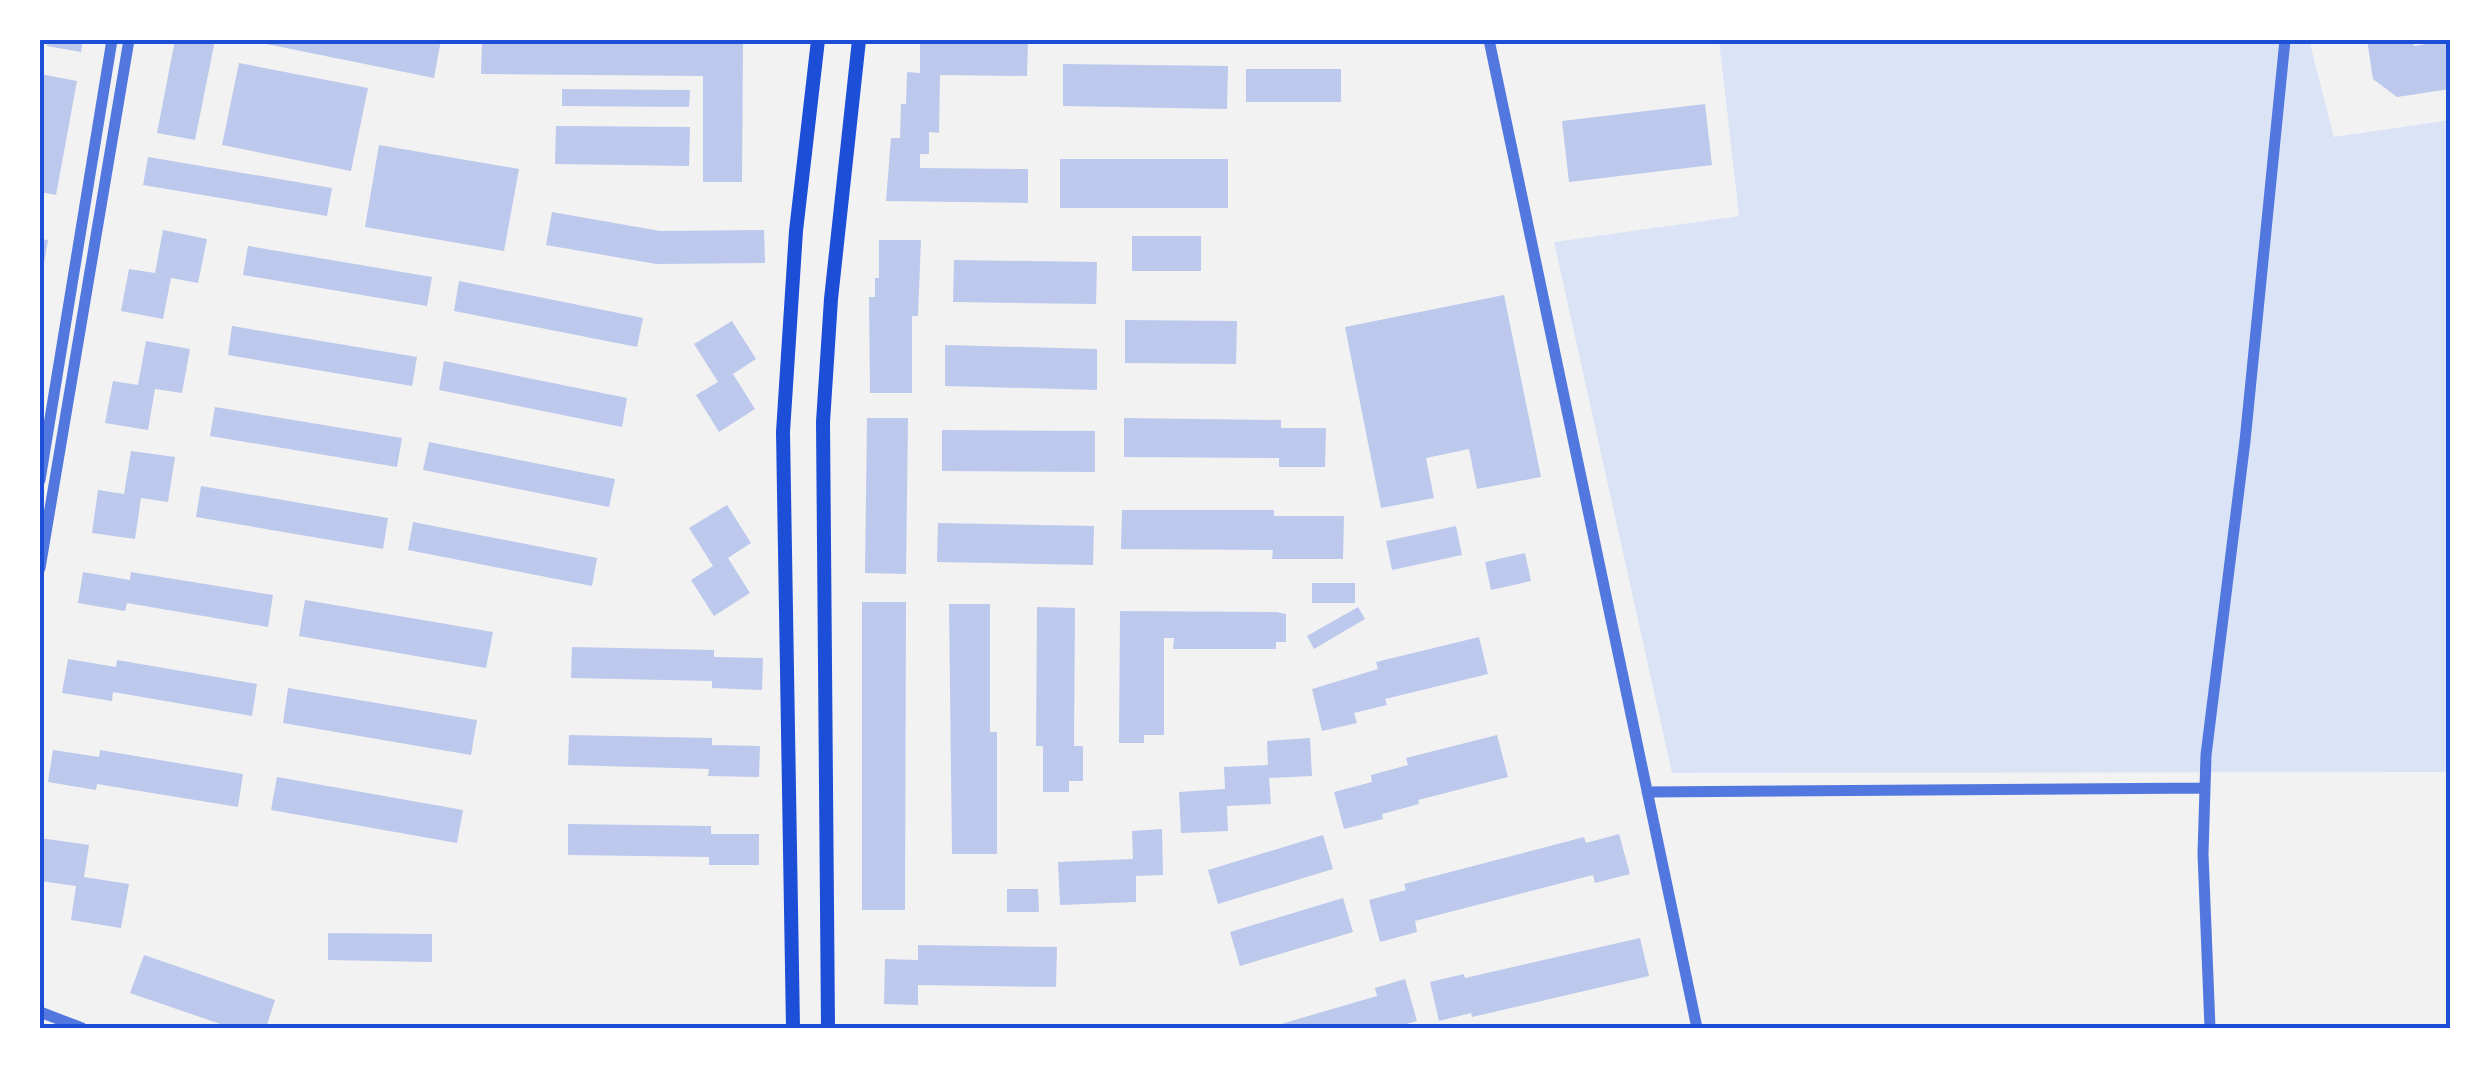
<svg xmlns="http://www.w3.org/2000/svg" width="2490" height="1068" font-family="Commissioner,sans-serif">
  <rect width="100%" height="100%" fill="#f2f2f2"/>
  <path fill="#dbe4f7" d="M1719,40H2309L2334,137L2450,120V772L1672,773L1554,242L1739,216Z"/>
  <path fill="#bdc9ec" d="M48,40H83L81,52L47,46Z
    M175,40H215L195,140L157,133Z
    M246,40H441L434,78Z
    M482,40H743L742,182H703V76L481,74Z
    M920,40H1028L1027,76L940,75L939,133L929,132V154H920V168L1028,169V203L886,201L891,138H900L901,104H906L907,72L920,73Z
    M2367,40H2413L2414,46L2450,40V89L2397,97L2373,79Z
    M239,63L368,88L351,171L222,145Z
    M1063,64L1228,66L1227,109L1063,106Z
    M1246,69H1341V102H1246Z
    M40,74L77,81L56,195L40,192Z
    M562,89L690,90L689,107L562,106Z
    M1705,104L1712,165L1569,182L1562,121Z
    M556,126L690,127L689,166L555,164Z
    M379,145L519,169L504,251L365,227Z
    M148,157L332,188L327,216L143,185Z
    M1060,159H1228V208H1060Z
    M552,212L660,231L764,230L765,263L656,264L546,245Z
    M163,230L207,239L198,283L171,278L163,319L121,311L129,269L155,273Z
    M1132,236H1201V271H1132Z
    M40,239L48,240L42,275H40Z
    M879,240H921L918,316H912V393H870L869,297H875V278H879Z
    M248,246L432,277L427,306L243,275Z
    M954,260L1097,262L1096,304L953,302Z
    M459,281L643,318L637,347L454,311Z
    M1504,295L1541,477L1477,489L1469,449L1426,458L1434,498L1381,508L1345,327Z
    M1125,320L1237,321L1236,364L1125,363Z
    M732,321L756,359L733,374L755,409L719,432L696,395L718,382L694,344Z
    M232,326L417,357L412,386L228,355Z
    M146,341L190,349L182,393L155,389L148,430L105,423L113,381L138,385Z
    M945,345L1097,349V390L945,386Z
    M444,361L627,398L622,427L439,390Z
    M215,407L402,438L397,467L210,436Z
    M867,418H908L906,574L865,573Z
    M1124,418L1281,420V428H1326L1325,467H1279V458L1124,457Z
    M942,430L1095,431V472L942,471Z
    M429,442L615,479L609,507L423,470Z
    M131,451L175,457L168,502L141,498L135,539L92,533L98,490L124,494Z
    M201,486L388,518L383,549L196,517Z
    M727,505L751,543L728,558L750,593L714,616L691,580L713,566L689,528Z
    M1122,510H1274V516H1344L1343,559H1272L1273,550L1121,549Z
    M413,522L597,558L592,586L408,550Z
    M938,523L1094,526L1093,565L937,562Z
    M1456,526L1462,555L1392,570L1386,541Z
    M1525,553L1531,581L1491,590L1485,562Z
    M83,572L130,580L131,572L273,595L268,627L127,603L125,611L78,603Z
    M1312,583H1355V603H1312Z
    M305,600L493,632L486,668L299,636Z
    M862,602H906L905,910H862Z
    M949,604H990V732H997V854H952Z
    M1037,607L1075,608L1074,746H1083V781H1069V792H1043V746H1036Z
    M1358,607L1365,619L1314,649L1307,636Z
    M1120,611L1276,612L1286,614V642H1276V649H1173L1174,638H1164V735H1144V743H1119Z
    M1479,637L1488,674L1385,699L1387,705L1354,713L1357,723L1322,731L1312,689L1378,669L1376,662Z
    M572,647L714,650V657L763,658L762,690L712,688V681L571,678Z
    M68,659L116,667L117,660L257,684L252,716L113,692L112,701L62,693Z
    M288,688L477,720L471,755L283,723Z
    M569,735L712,738V745L760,746L759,777L708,776L709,769L568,765Z
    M1497,735L1508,777L1418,800L1419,804L1382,814L1383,819L1344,829L1334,792L1372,782L1371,775L1408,765L1406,758Z
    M1310,738L1312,776L1269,778L1271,804L1227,806L1228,831L1181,833L1179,792L1225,789L1224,767L1268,765L1267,741Z
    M53,750L99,757L100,750L243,774L238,807L97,784L96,790L48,782Z
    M277,777L463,810L457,843L271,810Z
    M568,824L711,826V834H759V865H709V857L568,855Z
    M1162,829L1163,875L1136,876V902L1060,905L1058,862L1133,859L1132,831Z
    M1619,834L1630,874L1595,883L1593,875L1415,921L1417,932L1380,942L1369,900L1406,890L1404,884L1584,837L1586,843Z
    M1323,835L1333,869L1218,904L1208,870Z
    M40,838L89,845L84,877L129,884L121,928L71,920L76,886L40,881Z
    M1007,889H1038L1039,912H1007Z
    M1343,898L1353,932L1240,966L1230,932Z
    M328,933L432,934V962L328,960Z
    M1640,938L1649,976L1472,1017L1471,1013L1439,1021L1430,982L1464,974L1465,978Z
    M918,945L1057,947L1056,987L918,985V1005L884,1004L885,959L918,960Z
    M144,955L275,1000L266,1028H232L130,993Z
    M1405,979L1417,1021L1392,1028H1267L1377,996L1375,988Z"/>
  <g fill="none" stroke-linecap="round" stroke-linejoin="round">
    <path stroke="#5277de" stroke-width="11" d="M1489,40L1697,1028
      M40,480L112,40
      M40,568L129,40
      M1647,792L2205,788
      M40,1012L82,1028
      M2210,1028L2203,854L2206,755L2245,441L2285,40"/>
    <path stroke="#1d4ed8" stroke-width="14" d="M793,1028L783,432L796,231L818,40
      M828,1028L823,422L831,299L859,40"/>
  </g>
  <rect width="2490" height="1068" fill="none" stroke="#ffffff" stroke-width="85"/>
  <rect x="42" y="42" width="2406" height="984" fill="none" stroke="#1d4ed8" stroke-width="4"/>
</svg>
